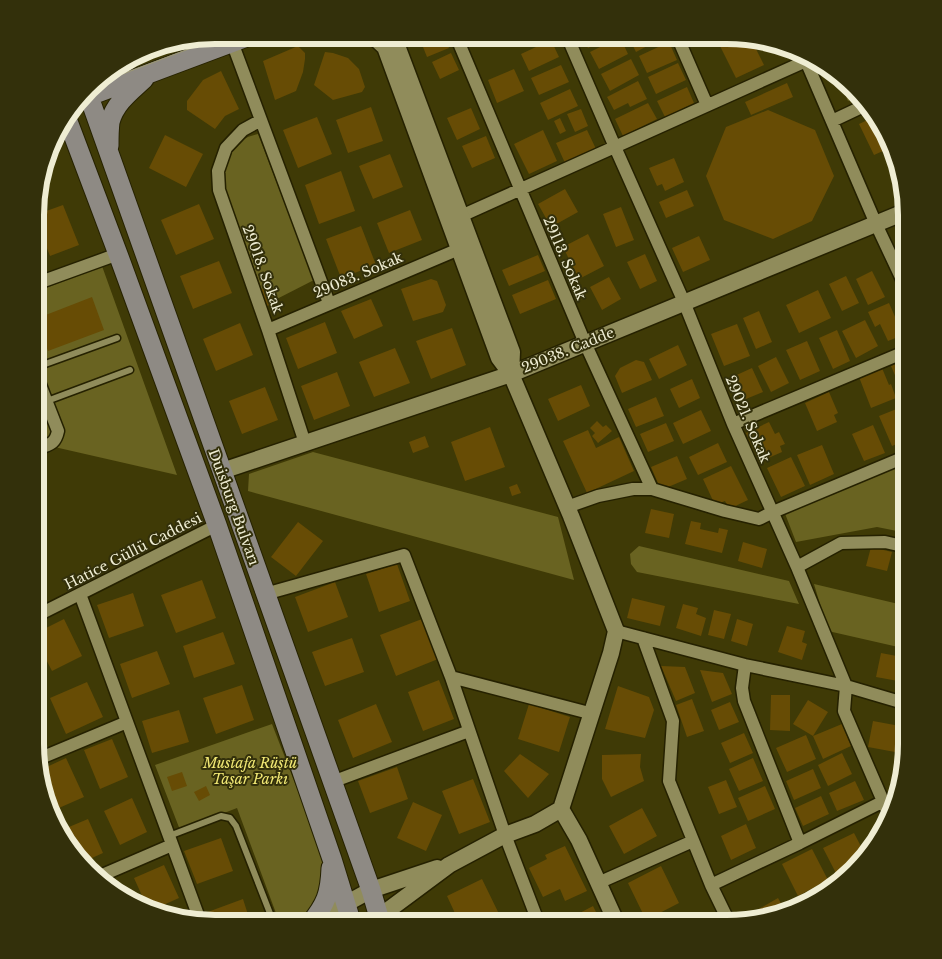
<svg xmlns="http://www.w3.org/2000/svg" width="942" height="959" font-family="'Libre Baskerville',serif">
  <rect width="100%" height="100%" fill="#3f3a06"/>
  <path fill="#696321" d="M838,77L859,96L848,101Z
    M258,134L314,280L267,304L222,179C227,164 231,146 246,138C250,136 254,135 258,134Z
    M102,266L177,475L37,443L38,291Z
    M313,452L558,517L574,580L248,491L249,474Z
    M907,462V533L877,527L796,542L784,511Z
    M639,546L789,581L799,604L637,572L631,564L630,554Z
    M814,584L907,606V649L828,631Z
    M272,724L325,861L316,909L285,924H280L237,808L180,830L155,765Z"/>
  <path fill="#674c05" d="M422,36H444L449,48L427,57L419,37Z
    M582,36H612L588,48Z
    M628,36H666L636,52Z
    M739,36L750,37L764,65L736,78L720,46Z
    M620,37L628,54L599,69L590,52Z
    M551,40L559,57L529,71L521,54Z
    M669,42L677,60L647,73L639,56Z
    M298,46L305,53V59L303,72L296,91L275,100L263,61Z
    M325,52L333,53L348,58L359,69L365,87L362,92L333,100L314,85Z
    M451,53L459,70L440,79L432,62Z
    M631,59L639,75L610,91L601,74Z
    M678,63L686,80L656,94L648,77Z
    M561,65L569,82L539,95L531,78Z
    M514,69L524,91L497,103L488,80Z
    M221,71L239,109L225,116L215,129L187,110V101L203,80Z
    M638,81L647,99L630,107L628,103L614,110L607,97Z
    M787,83L793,97L751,115L745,102Z
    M687,87L694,103L665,117L657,101Z
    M570,89L578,106L548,120L540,103Z
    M648,103L657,119L623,136L615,119Z
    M371,107L383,141L348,153L336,120Z
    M471,108L480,129L457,140L447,118Z
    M581,109L588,126L575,132L567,114Z
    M768,110L815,130L834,176L812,221L773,239L724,220L706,176L726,127Z
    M876,116L892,147L874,155L859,124Z
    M317,117L332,154L298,168L283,130Z
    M560,118L566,131L560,134L554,121Z
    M543,130L557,161L529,174L514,144Z
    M587,130L596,149L565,163L556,143Z
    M165,135L203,154L186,187L149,168Z
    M486,136L495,158L472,168L462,146Z
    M390,154L403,187L373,199L359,166Z
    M674,158L684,182L665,191L662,184L657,186L649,168Z
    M341,171L355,211L319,224L305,185Z
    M565,189L578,212L551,227L538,204Z
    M687,190L694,206L666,218L659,202Z
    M199,204L214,239L176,255L161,220Z
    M63,205L79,245L50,256L38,226V214Z
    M621,207L634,240L616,247L603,214Z
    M410,210L422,240L389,253L377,223Z
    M361,226L376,265L341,278L326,239Z
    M588,234L604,266L579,279L563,247Z
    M699,236L710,260L683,272L672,248Z
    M645,254L657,281L640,289L627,262Z
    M538,255L545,271L509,286L502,270Z
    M219,261L232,293L193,309L180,276Z
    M872,271L885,297L868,305L856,279Z
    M846,276L859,303L842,311L829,284Z
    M609,277L621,299L602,310L590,287Z
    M431,279L437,281L446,305L443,312L413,321L401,289Z
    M548,280L556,299L520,314L512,295Z
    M272,285L279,301L265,307L258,291Z
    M818,290L831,318L799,333L786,305Z
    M92,297L104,330L48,351L38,325V318Z
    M371,299L383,326L354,339L341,311Z
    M889,303L903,335L888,341L880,324L875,327L868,312Z
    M759,311L772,342L756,349L743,318Z
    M865,320L878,346L856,358L842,331Z
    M325,322L337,353L298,369L286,338Z
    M240,323L253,355L216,371L203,339Z
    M737,324L750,356L724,366L711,334Z
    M452,328L466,365L431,379L416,341Z
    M837,330L850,361L833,369L819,338Z
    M807,341L820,371L800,380L786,350Z
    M678,345L687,365L659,379L649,359Z
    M395,348L410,383L374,397L359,362Z
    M776,357L789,383L771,392L758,366Z
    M907,359V392L903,394L891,366Z
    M636,360L644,362L652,380L622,393L615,376L620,368Z
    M752,368L763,392L741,401L730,378Z
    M882,368L889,385L891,384L896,398L871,408L859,377Z
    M337,372L350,406L314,420L301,386Z
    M692,379L700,398L679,408L670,389Z
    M581,385L590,406L558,421L548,399Z
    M265,387L278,420L242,434L229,401Z
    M829,392L838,413L834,415L837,422L817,431L805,403Z
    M656,397L664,416L636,427L628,409Z
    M899,408L907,425V440L892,446L879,416Z
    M701,410L711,431L683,444L673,423Z
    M597,421L603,427L606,425L612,431L598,443L592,436L595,433L590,428Z
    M769,422L775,434L779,432L785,444L780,446L782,452L759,462L746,433Z
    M666,423L674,441L648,452L640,434Z
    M873,425L885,453L864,461L852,434Z
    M490,427L505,467L465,481L451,442Z
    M588,430L596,448L619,437L634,471L587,493L563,441Z
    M425,436L429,447L413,453L409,442Z
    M718,443L727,462L698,475L689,457Z
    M822,445L834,474L810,485L797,455Z
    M677,456L687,479L661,490L651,467Z
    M791,457L805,486L781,497L767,468Z
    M731,466L748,500L729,509L725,501L715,505L703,479Z
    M517,484L521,493L512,496L509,487Z
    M651,509L674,514L669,538L645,533Z
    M691,521L701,523L700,529L718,533L719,528L728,530L722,553L685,544Z
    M298,522L323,541L296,576L271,557Z
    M743,542L767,549L762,568L738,561Z
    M871,547L892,552L887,571L866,566Z
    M906,560H907V590L898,588Z
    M397,564L410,601L379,612L366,574Z
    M202,580L216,618L176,633L161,595Z
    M335,582L348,617L308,632L295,597Z
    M133,593L144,626L109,638L97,605Z
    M632,598L665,606L660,626L627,618Z
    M683,604L698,608L696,614L706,618L701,636L676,628Z
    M714,610L731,614L724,639L708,635Z
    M64,619L82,656L52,671L36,640V633Z
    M422,619L438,659L396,676L380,635Z
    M737,619L753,624L747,646L731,641Z
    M787,626L805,631L802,642L807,644L802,660L778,652Z
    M223,632L235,664L194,678L183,646Z
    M352,638L364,672L325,686L312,652Z
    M157,651L170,684L132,698L120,664Z
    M881,653L902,657L898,681L876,677Z
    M904,665L907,666V694L898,692Z
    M661,666L685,667L695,693L676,701Z
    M700,670L723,673L732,694L712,702Z
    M439,680L454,719L423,731L408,692Z
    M87,682L103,717L66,734L50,698Z
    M242,685L254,720L216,734L203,698Z
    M618,686L649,697L654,710L645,738L605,729Z
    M771,695H790V731L770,730Z
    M692,699L704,731L687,737L676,705Z
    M808,700L828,712L813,736L793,724Z
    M730,702L739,722L719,730L711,710Z
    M376,704L392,742L353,758L338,720Z
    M529,704L570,717L559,752L518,739Z
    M179,710L189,742L152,753L142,721Z
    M873,721L900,726L895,752L868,747Z
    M842,724L851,746L823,759L813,736Z
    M744,733L753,753L730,763L721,743Z
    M806,735L816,759L787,772L776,748Z
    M112,739L128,777L100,789L84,750Z
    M842,753L852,774L828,786L818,765Z
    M900,753L907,754L904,765L899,764Z
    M520,754L549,774L528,798L504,771Z
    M641,754L640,767L644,781L611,797L602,779V755Z
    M66,758L84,797L52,811L42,790L38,771Z
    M753,758L763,781L739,791L729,769Z
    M397,767L408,799L370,813L358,781Z
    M813,769L821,788L794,800L786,781Z
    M182,772L187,786L172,791L167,777Z
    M473,779L490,822L459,834L442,791Z
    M726,780L737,807L719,814L708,787Z
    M855,781L864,800L837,811L829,793Z
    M206,786L210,795L199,801L194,792Z
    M765,786L775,809L748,821L738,798Z
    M821,796L829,814L803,826L795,808Z
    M132,798L147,832L120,845L104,811Z
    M413,802L442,815L426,851L397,838Z
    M642,808L657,836L624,854L609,826Z
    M88,819L103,853L83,862L77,857L64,829Z
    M746,824L756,848L731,860L721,836Z
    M854,833L865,854L847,875L839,879L823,848Z
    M221,838L233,871L197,884L184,851Z
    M565,846L587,891L565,901L560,889L543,897L529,868L547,859L545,855Z
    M812,849L828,880L798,896L782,864Z
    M164,865L179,898L152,910L148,909L134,878Z
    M661,866L679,903L646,920L628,883Z
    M482,879L500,916L485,924H460L447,896Z
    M778,898L787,914L754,921L750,914Z
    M243,899L251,924H209L205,913Z
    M593,906L602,924H578L574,916Z
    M703,914L708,924H683Z"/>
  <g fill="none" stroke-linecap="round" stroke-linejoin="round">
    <g stroke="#252100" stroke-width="9">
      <path id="service" d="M37,367L117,338
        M47,401L130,370
        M169,836L221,816L230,818L236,826L273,921"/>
    </g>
    <g stroke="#252100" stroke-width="15">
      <path id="minor" d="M456,36L585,343L652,489
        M567,36L615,147L684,302L733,424L797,567L846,686L844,711L889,815
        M677,36L707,105
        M232,42L329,303
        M803,54L876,224L907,290
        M261,120L243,130L226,148L218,171L219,190L268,330L305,443
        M832,121L868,104
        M461,216L806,61
        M38,283L118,254
        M268,330L459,249
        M733,424L907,351
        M37,449C49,444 55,445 58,431L37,377
        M567,507L598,496L633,489H652L725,511L759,519L773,512L907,456
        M797,567L841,543L885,542L907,547
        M80,594L201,923
        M265,594L404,555L451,677L505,835L539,924
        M36,616L217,525
        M616,631L745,665L846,686L907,704
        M643,638L673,721L669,781L711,885L730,924
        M745,665L742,688L744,701L800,843
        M451,677L593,714
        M36,760L127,722
        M332,782L469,731
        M100,876L172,845
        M598,883L693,841
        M711,885L800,843L882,802
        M524,924L537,917"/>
    </g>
    <g stroke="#252100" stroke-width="19">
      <path id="tertiary" d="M393,35L512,352L511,374
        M222,471L511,374L907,211
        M561,809L579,840L617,924
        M311,923L371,890L437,868
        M367,924L379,917L449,865L505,835L535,824L561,809L611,653L616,631L571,516L511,374L499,358L385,47L372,35"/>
    </g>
    <g stroke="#252100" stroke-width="21">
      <path id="secondary" d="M87,91L371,890L381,924
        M81,99L252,35
        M66,116L118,254L217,525L332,859L352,924
        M109,146C109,138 109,130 110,122C115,103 130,92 144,79
        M310,924C326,904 330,894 331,868"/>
    </g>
    <use href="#service" stroke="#908c5b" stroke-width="6"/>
    <use href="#minor" stroke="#908c5b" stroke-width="12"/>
    <use href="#tertiary" stroke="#908c5b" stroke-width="16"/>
    <use href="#secondary" stroke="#8e8a84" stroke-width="19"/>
    <path stroke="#9c9872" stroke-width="1" d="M91,86L226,35"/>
  </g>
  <g text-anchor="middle" stroke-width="4" stroke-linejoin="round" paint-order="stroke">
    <g font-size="14" fill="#efedd3" stroke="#33300b">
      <text transform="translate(565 258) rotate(67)" y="5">29113. Sokak</text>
      <text transform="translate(263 269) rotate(70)" y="5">29018. Sokak</text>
      <text transform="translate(358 275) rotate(-23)" y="5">29083. Sokak</text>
      <text transform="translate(568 350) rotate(-22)" y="5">29038. Cadde</text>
      <text transform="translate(748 419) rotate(67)" y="5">29021. Sokak</text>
      <text transform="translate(234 507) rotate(70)" y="5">Duisburg Bulvarı</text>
      <text transform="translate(133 551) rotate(-27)" y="5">Hatice Güllü Caddesi</text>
    </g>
    <g font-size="14" font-style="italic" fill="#f1e874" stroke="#33300b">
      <text x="250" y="768">Mustafa Rüştü<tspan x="250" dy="16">Taşar Parkı</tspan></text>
    </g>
  </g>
  <path d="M0 0H942V959H0ZM215 44H727A171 171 0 0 1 898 215V744A171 171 0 0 1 727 915H215A171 171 0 0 1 44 744V215A171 171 0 0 1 215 44Z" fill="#33300b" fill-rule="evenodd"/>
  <path fill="none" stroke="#efedd3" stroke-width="6" d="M215 44H727A171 171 0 0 1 898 215V744A171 171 0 0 1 727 915H215A171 171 0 0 1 44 744V215A171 171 0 0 1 215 44Z"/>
</svg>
